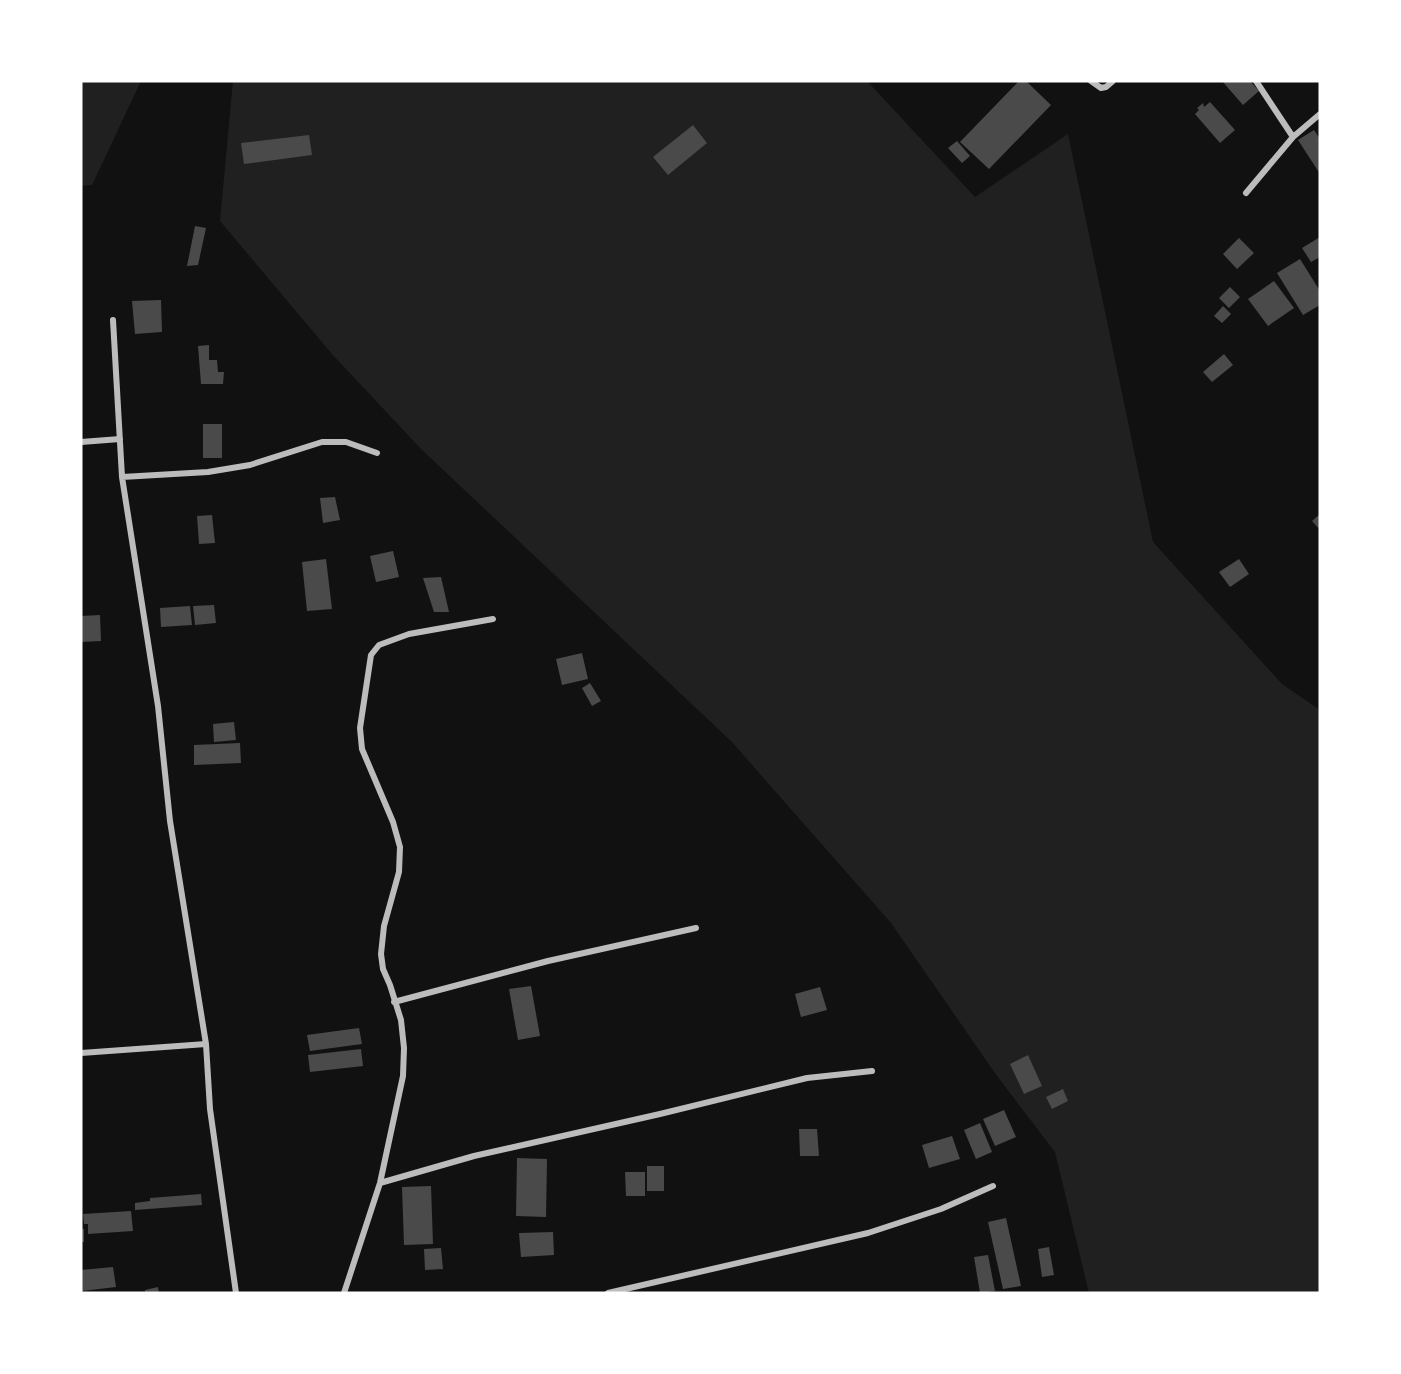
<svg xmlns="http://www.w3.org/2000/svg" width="1401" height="1374" font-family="Rubik,sans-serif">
  <rect width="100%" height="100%" fill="#111"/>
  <path fill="#202020" d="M81,81H141L92,185L81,186Z
    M233,81H867L975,197L1068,134L1153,542L1282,684L1320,710V1293H1089L1055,1152L997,1076L891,923L732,742L421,449L332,354L220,221Z"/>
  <path fill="#4a4a4a" d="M1019,81H1026L1051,105L989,169L960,142Z
    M1222,81H1250L1259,91L1243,105Z
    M1210,102L1235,130L1220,143L1195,114L1199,110L1197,108L1203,103L1204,107Z
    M693,125L707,143L668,175L653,157Z
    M1314,130L1320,139V174L1298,140Z
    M309,135L312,155L244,164L241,143Z
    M957,141L970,156L962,163L948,148Z
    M195,226L206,228L198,265L187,266Z
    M1320,237V257L1311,262L1302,248Z
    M1239,238L1254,253L1237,269L1223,254Z
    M1300,259L1320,291V305L1303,315L1277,273Z
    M1274,281L1294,308L1268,326L1248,299Z
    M1230,287L1240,297L1229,308L1219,298Z
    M161,300L162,332L135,334L132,301Z
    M1223,306L1231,314L1222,323L1214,316Z
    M209,345V360H217L218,372H224L223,384H201L198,346Z
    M1224,354L1233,365L1212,382L1203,372Z
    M203,424H222V458H203Z
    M335,497L340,520L323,523L320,498Z
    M1320,514V530L1312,521Z
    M212,515L215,543L199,544L197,516Z
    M393,551L399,577L376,582L370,556Z
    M326,559L332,609L307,611L302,562Z
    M1239,559L1249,574L1230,587L1219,572Z
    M441,577L449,612H434L423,578Z
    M214,605L216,623L195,625L193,606Z
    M190,606L192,625L161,627L160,608Z
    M100,615L101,641L81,642V616Z
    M582,653L588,679L562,685L556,659Z
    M590,683L601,701L592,706L582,688Z
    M234,722L236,740L214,742L213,724Z
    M240,743L241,763L194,765V745Z
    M531,986L540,1036L518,1040L509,989Z
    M820,987L827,1010L801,1017L795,994Z
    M359,1028L362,1044L310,1051L307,1035Z
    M361,1049L363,1066L310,1072L308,1055Z
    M1028,1055L1042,1086L1024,1094L1010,1064Z
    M1063,1089L1068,1101L1052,1109L1046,1097Z
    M1004,1110L1016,1137L995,1146L983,1119Z
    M980,1123L992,1152L976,1159L964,1130Z
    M799,1129H817L819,1156H800Z
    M952,1136L960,1159L929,1168L922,1145Z
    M517,1158L547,1159L546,1217L516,1216Z
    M647,1166H664V1191H647Z
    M625,1172H645V1196H626Z
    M431,1186L433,1244L404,1245L402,1187Z
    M201,1194L202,1205L135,1210V1203L150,1201V1198Z
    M131,1211L133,1231L88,1234V1224H84L83,1214Z
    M1006,1218L1021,1286L1003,1289L988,1222Z
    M81,1229H84V1242H81Z
    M553,1232L554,1255L521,1257L519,1233Z
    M1049,1247L1054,1275L1042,1277L1038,1249Z
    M441,1248L443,1269L425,1270L424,1249Z
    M988,1255L995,1291L980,1293L974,1257Z
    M113,1267L116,1287L82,1291L81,1270Z
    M158,1287L159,1293H145V1290Z"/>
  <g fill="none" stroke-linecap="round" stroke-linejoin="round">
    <path stroke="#bcbcbc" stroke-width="6" d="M1091,81L1101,88L1106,87L1113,81
      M1256,81L1293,137
      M1246,193L1293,137L1320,114
      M113,320L122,477L158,706L170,821L206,1044L210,1109L236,1293
      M81,442L120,439
      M122,477L208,472L250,465L322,442H346L377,453
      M394,1002L548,961L696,928
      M81,1053L206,1044
      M380,1183L474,1156L660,1114L807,1078L872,1071
      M344,1293L380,1183L403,1076L404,1048L401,1020L390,985L383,969L381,954L384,926L399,872L400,847L393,822L362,749L360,728L371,655L379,645L409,634L493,619
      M608,1293L868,1233L941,1209L993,1186"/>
  </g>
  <rect width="1401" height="1374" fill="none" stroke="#ffffff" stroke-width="165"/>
</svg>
